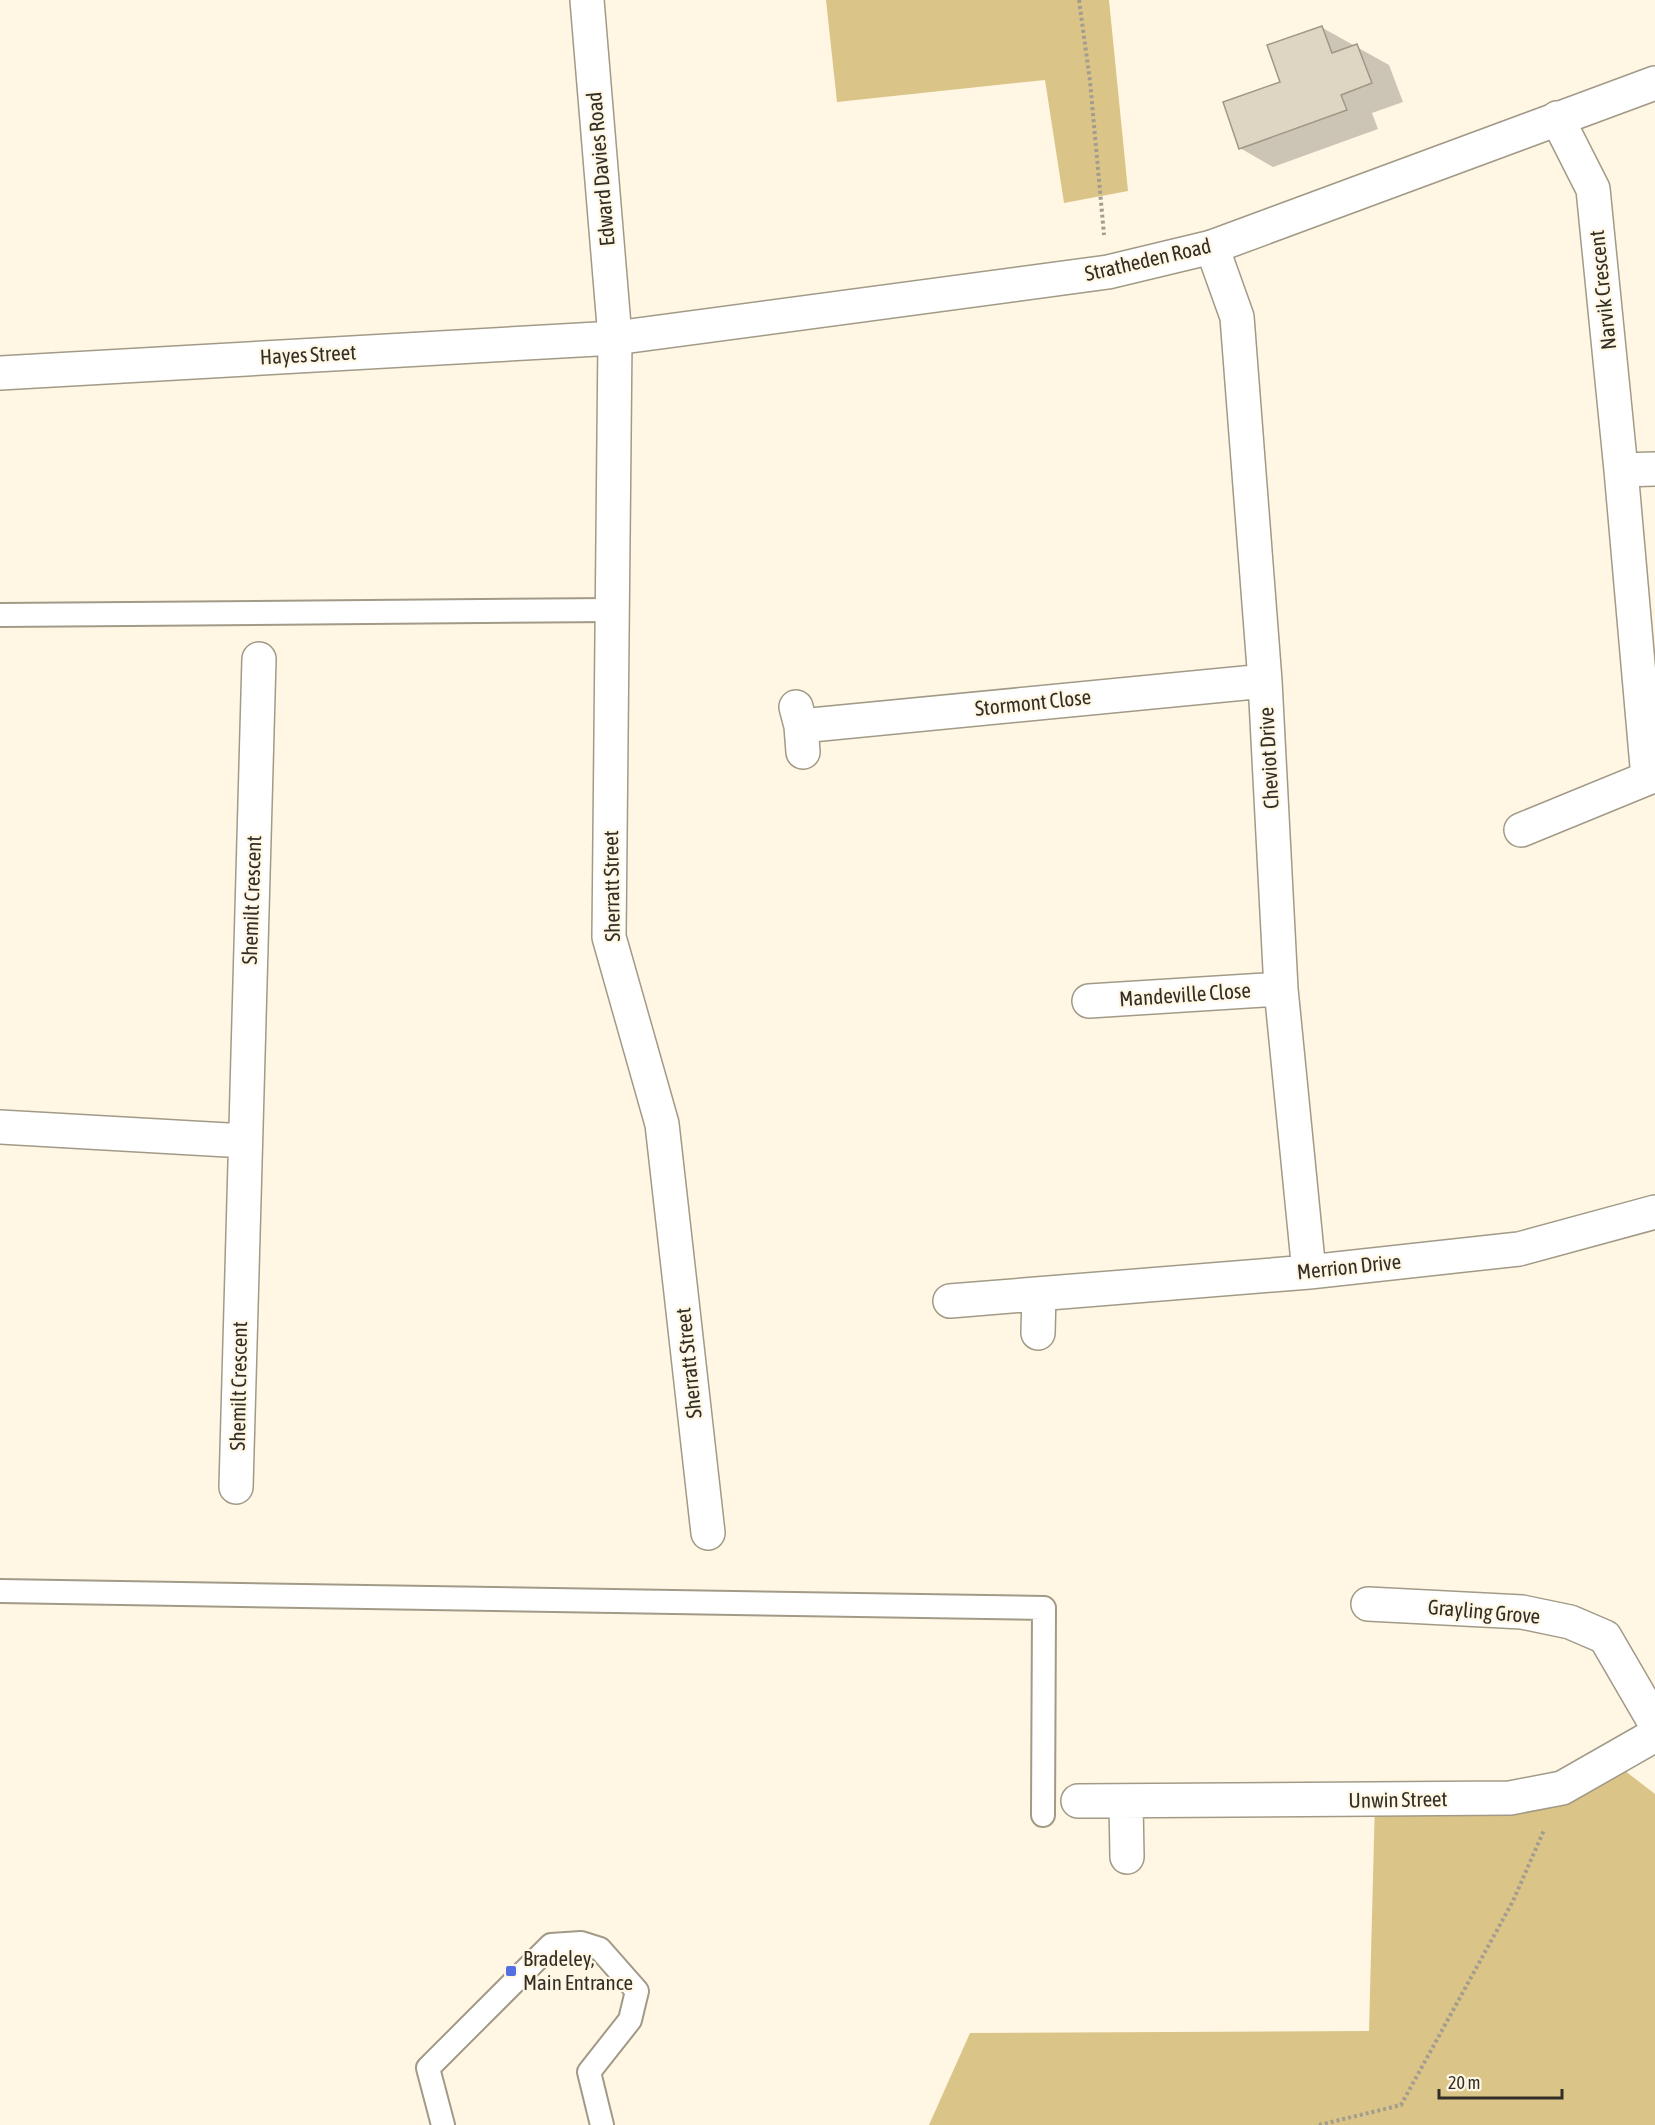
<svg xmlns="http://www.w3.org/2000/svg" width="1655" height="2125" font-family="'Asap Condensed',sans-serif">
  <rect width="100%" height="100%" fill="#fff7e3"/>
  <path fill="#dbc488" d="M826,0H1109L1128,191L1064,203L1045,80L837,102Z
    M1611,1760L1655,1794V2125H929L970,2033L1369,2031L1375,1800L1562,1788Z"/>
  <path fill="#0003" d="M1321,27L1389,65L1403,102L1372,113L1378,129L1273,167L1240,148L1282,83Z"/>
  <path fill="#ded6c3" stroke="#9f9885" stroke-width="1.5" d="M1322,26L1332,53L1357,44L1372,83L1341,95L1347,110L1239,149L1223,102L1280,82L1267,45Z"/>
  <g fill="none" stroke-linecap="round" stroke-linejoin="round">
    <g stroke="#a19a87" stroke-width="26">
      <path id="lane" d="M0,615L613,610
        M0,1591L1044,1608L1043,1815
        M443,2125L428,2068L551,1945L581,1943L600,1949L637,1991L630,2020L589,2072L602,2125"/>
    </g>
    <g stroke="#a19a87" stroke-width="36">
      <path id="street" d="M587,0L615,338L609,937L662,1124L708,1533
        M1557,118L1593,189L1621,470L1648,778L1655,775
        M1212,247L1237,317L1265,681L1281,989L1309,1272
        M1621,470L1655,469
        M796,707L801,726L803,752
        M801,726L1265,681
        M1521,830L1648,778
        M1089,1001L1281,989
        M0,1127L245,1141
        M950,1301L1309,1272L1519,1249L1655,1212
        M1038,1333L1039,1294
        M236,1487L259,659
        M1368,1604L1522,1612L1570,1622L1605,1637L1655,1723
        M1078,1801L1510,1798L1562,1788L1655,1735
        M1126,1802L1127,1857"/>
    </g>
    <g stroke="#a19a87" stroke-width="36">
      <path id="secondary" d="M0,373L615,338L1108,272L1212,247L1655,83"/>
    </g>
    <path stroke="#a29d8e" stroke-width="4" stroke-dasharray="3 3" stroke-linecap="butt" d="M1079,0L1090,81L1104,235
      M1319,2125L1401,2105L1513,1901L1544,1830"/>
    <use href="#lane" stroke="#fff" stroke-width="22"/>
    <use href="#street" stroke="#fff" stroke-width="33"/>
    <use href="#secondary" stroke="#fff" stroke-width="33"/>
  </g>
  <rect fill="#536fe4" stroke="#fff7e3" stroke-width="2" x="505" y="1965" width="12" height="12" rx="3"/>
  <g text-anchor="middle" stroke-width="4.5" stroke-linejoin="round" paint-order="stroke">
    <g font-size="21" fill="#312e27" stroke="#fff7e3">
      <text transform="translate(601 169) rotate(-95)" y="7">Edward Davies Road</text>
      <text transform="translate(1148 260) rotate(-13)" y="7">Stratheden Road</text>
      <text transform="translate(1603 290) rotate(-96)" y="7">Narvik Crescent</text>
      <text transform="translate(308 355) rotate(-3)" y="7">Hayes Street</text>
      <text transform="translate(1033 703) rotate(-6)" y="7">Stormont Close</text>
      <text transform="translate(1269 758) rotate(-93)" y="7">Cheviot Drive</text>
      <text transform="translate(612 886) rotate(-91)" y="7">Sherratt Street</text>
      <text transform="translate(252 900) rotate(-88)" y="7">Shemilt Crescent</text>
      <text transform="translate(1185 995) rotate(-4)" y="7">Mandeville Close</text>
      <text transform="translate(1349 1267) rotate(-6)" y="7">Merrion Drive</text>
      <text transform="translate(689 1363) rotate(-96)" y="7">Sherratt Street</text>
      <text transform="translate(239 1386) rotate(-89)" y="7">Shemilt Crescent</text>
      <text transform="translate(1484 1612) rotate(5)" y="7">Grayling Grove</text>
      <text transform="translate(1398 1800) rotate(-1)" y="7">Unwin Street</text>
    </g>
    <g font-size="21" fill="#312e27" stroke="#fff7e3" text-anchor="start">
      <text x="523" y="1966">Bradeley,<tspan x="523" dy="24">Main Entrance</tspan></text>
    </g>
  </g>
  <path d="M1439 2089v9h123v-9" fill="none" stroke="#312e27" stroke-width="3"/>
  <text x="1448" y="2089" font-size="18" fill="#312e27" stroke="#fff7e3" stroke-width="4.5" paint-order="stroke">20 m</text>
</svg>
